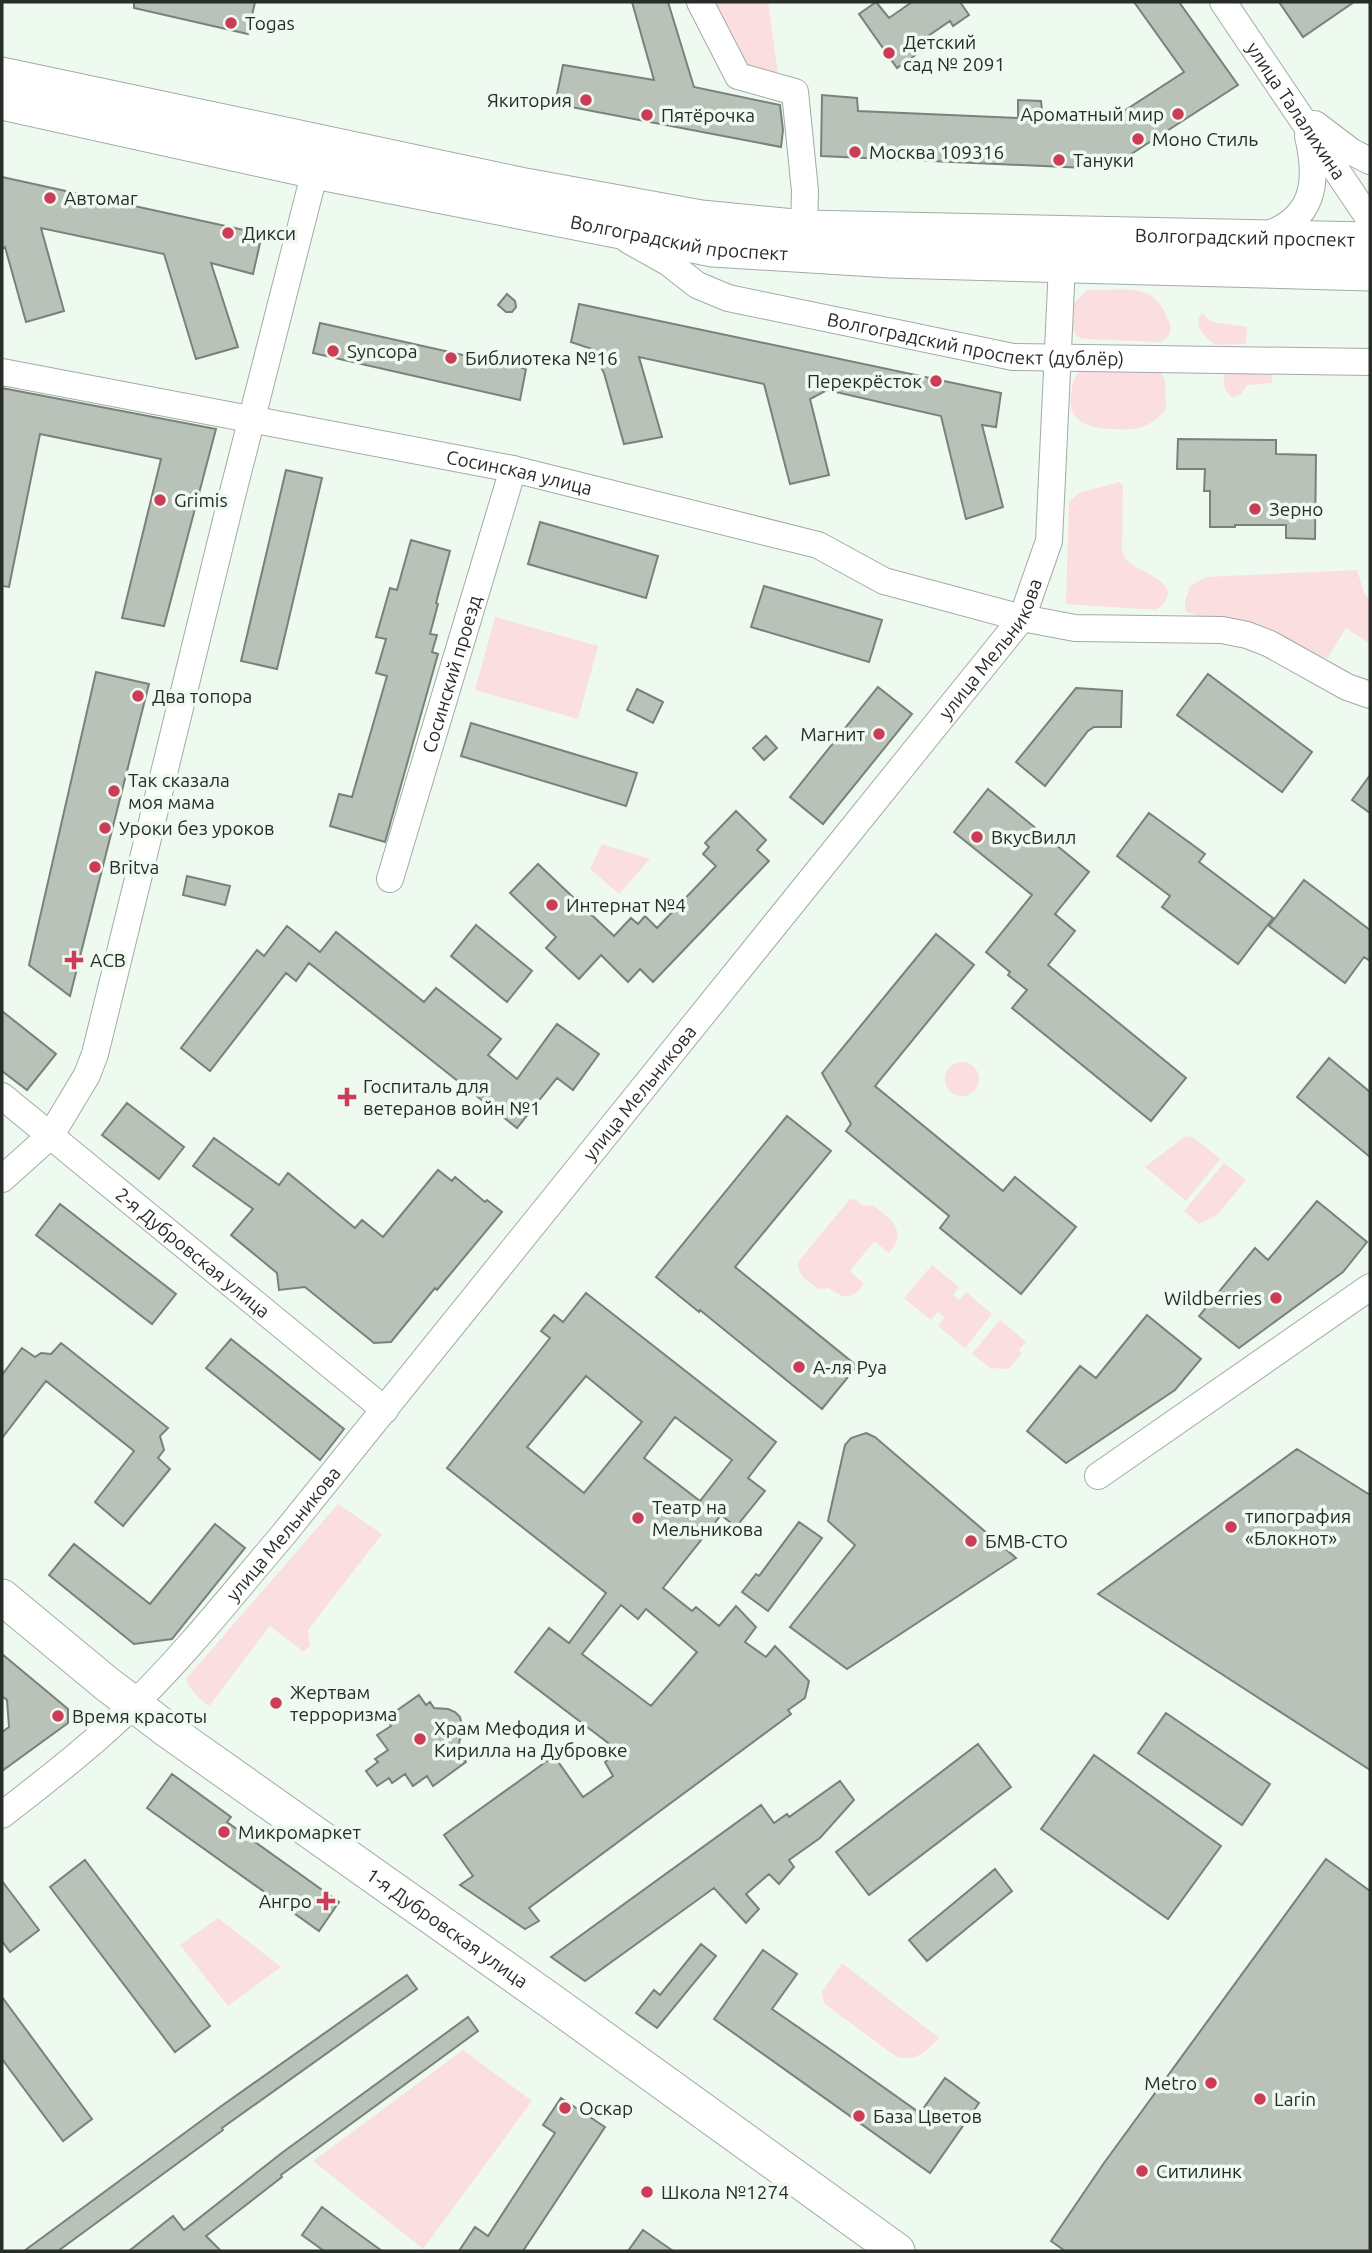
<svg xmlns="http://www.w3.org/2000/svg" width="1372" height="2253" font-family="Ubuntu,sans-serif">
  <rect width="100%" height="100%" fill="#eef9f0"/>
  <path fill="#fadee0" d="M709,2H768L778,73L742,68Z
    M1087,290C1131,291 1156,279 1171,328L1168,337L1160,342L1083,339L1076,336L1073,327L1074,303Z
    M1202,313L1212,322L1247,327L1246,344L1215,345C1205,336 1192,326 1202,313Z
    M1273,367L1272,383L1247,385L1241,394L1233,398C1223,390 1223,385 1225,373Z
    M1081,369L1160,372L1165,380L1166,410C1159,417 1153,423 1144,426C1133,431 1122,429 1110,429C1089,428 1067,421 1071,395C1073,384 1073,377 1081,369Z
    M1119,482L1123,485L1122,549C1124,556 1125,560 1131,564C1147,575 1188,586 1156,610L1066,604L1069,502L1079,493Z
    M1357,570L1364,593L1370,600V644L1346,628L1327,659L1253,625L1201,617L1185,611V602L1190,586L1206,577Z
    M495,617L598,646L578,719L475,690Z
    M602,844L650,859L619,894L590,869Z
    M945 1079a17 17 0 1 1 34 0a17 17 0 1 1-34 0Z
    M1186,1136L1194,1138L1220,1159L1186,1201L1145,1167Z
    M1224,1163L1246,1180L1217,1215L1199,1224L1184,1211Z
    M850,1199L855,1200L864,1206L873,1205C891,1220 908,1229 889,1253L874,1241L850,1271L864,1284C851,1300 846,1300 829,1288L819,1289C809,1282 797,1276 798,1262Z
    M932,1265L959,1287L953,1295L959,1300L966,1292L992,1314L965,1348L938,1326L945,1317L938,1312L931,1320L904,1298Z
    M1000,1320L1026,1342L1019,1350L1022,1353L1009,1369L990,1368L972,1354Z
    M338,1504L382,1534L308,1630L310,1645L304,1652L270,1626L209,1706C199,1698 191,1691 186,1679Z
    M218,1918L281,1967L228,2006L180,1945Z
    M842,1963L939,2038C926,2052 917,2061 897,2057L830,2008L824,2003L822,1992Z
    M463,2050L532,2101L423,2249L313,2161Z"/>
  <path fill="#b8c2b9" stroke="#788279" stroke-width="2" fill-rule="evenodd" d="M134,2H255L248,34L134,8Z
    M632,2H668L694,87L780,105L783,130L781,147L555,104L563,65L654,80Z
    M876,2L889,18L912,2H960L969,15L953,26L950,21L912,47L917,54L897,68L859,14Z
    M1134,2H1179L1238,85L1108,169L821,156L822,95L857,98L858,111L1018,118V100L1041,101L1043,119L1107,122L1184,72Z
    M1279,2H1354L1303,37Z
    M2,177L244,230L243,235L261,239L253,274L211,263L238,347L196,359L164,254L41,228L64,311L26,322L5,247L2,249Z
    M507,294L515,301L516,307L512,312H506L498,305Z
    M579,304L1001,393L996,427L982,425L1003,507L966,519L941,416L827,390L810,399L829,475L790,484L764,384L639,357L662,437L624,444L604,373L592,349L571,342Z
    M320,323L526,369L520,400L313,353Z
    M2,388L216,429L164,626L122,618L161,459L40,434L9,587L2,586Z
    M1178,439L1276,440V454L1316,455L1315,539L1286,538V525H1235V527H1210V491H1204L1205,469H1177Z
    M286,470L322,478L277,669L241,661Z
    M540,522L658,556L646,598L528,564Z
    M411,540L450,551L436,603L438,604L430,634L437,635L432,652L438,654L385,842L330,826L339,794L352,797L387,676L376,673L386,639L376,637L390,588L397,590Z
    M764,586L882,620L869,662L751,627Z
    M96,672L149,684L70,996L29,965Z
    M1208,674L1312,752L1282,792L1177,715Z
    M878,687L912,714L823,824L790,797Z
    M1076,688L1122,691L1121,727H1094L1088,731L1045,786L1016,762Z
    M637,689L663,702L653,723L627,710Z
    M471,723L637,773L626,806L461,756Z
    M766,736L777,748L764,760L753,748Z
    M1370,775V813L1352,800Z
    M988,789L1089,872L1055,914L1075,931L1048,965L1186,1078L1151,1121L1012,1008L1027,990L1008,975L1010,972L986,952L1032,895L954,832Z
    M736,811L766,840L757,850L769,861L653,982L640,969L628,982L601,955L579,979L546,948L556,937L510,893L538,864L614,936L631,918L638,924L645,916L657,928L716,866L703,854L709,847L705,843Z
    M1149,813L1205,854L1199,862L1273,918L1238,964L1162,907L1170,896L1117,856Z
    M187,876L230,886L225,905L183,895Z
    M1304,880L1370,930V961L1364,957L1345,983L1269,926Z
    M476,925L532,971L507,1002L451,956Z
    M287,926L320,952L336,932L424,1002L436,988L501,1039L488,1055L517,1079L557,1024L599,1054L573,1090L557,1078L517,1128L309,963L296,981L286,973L210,1071L181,1048L257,950L264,956Z
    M936,934L974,965L875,1086L1003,1191L1015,1177L1076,1227L1021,1294L940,1228L949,1216L846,1131L851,1124L822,1073Z
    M2,1011L56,1054L27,1090L2,1071Z
    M1329,1058L1370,1092V1157L1297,1097Z
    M127,1103L184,1147L159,1179L102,1135Z
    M787,1116L831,1151L735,1267L857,1366L822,1409L700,1310L699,1312L656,1277Z
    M214,1138L279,1185L288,1173L355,1228L362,1220L383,1237L438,1170L452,1181L455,1177L485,1202L487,1200L502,1212L437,1290L435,1288L391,1342L374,1343L305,1287L279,1290L277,1273L231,1235L253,1209L193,1166Z
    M1317,1201L1367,1242L1343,1272L1239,1348L1199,1316L1255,1248L1268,1260Z
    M60,1204L176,1294L152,1324L36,1235Z
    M586,1293L776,1442L748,1478L765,1491L736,1527L721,1515L663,1588L692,1611L696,1607L719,1626L736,1606L756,1627L745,1642L766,1657L775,1646L809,1681L805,1698L788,1710L791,1714L529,1908L539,1921L525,1929L460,1885L473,1876L444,1835L554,1756L583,1797L613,1776L605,1762L620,1752L515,1672L549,1628L569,1643L606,1593L447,1468L550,1338L541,1331L554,1315L563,1322ZM586,1376L642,1422L584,1493L527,1447ZM675,1417L732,1460L700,1501L644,1458ZM621,1605L638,1619L646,1609L697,1652L651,1706L582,1654Z
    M1147,1315L1201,1359L1175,1390L1066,1463L1027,1431L1080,1366L1096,1378Z
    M231,1339L344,1429L320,1460L206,1368Z
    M61,1343L168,1428L160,1436L164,1450L158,1458L170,1469L123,1526L95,1502L134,1451L46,1381L2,1438V1375L22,1348L35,1357L41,1353L51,1354Z
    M866,1433L875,1437L1016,1558L847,1669L790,1627L855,1545L828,1521L845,1445L851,1438Z
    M1297,1449L1370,1495V1770L1098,1594Z
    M799,1522L822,1538L768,1611L742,1592L756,1574L759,1576Z
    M215,1524L245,1548L172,1639L134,1644L49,1575L74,1544L150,1604Z
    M2,1654L68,1709V1723L2,1771V1732L9,1727L7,1700L2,1696Z
    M419,1695L426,1705L430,1702L434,1708L448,1709L455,1712L460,1717L463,1730L459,1743L464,1751L460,1753L466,1762L433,1786L427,1776L413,1786L405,1774L392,1783L389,1778L377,1786L366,1771L378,1762L375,1759L388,1750L377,1735L391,1726L386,1718Z
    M1166,1713L1270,1784L1242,1825L1138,1753Z
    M978,1744L1011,1787L869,1895L836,1852Z
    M1094,1755L1221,1846L1168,1919L1041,1829Z
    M172,1774L231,1817L227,1822L339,1902L319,1931L147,1808Z
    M840,1781L854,1800L820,1838L789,1860L794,1867L779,1884L769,1874L746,1894L759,1909L746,1923L714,1888L585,1981L551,1957L761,1805L774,1823L787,1814L789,1817Z
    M1326,1859L1370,1891V2251H1065L1051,2241L1104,2163Z
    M85,1860L210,2026L175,2052L50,1887Z
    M995,1869L1012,1891L927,1961L909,1940Z
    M2,1881L39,1930L10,1952L2,1941Z
    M701,1944L716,1956L657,2028L636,2013L654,1990L660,1995Z
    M763,1950L797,1974L772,2009L831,2050L920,2113L945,2078L979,2103L930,2173L714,2019Z
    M407,1975L417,1989L222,2128L223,2130L58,2251H24L220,2107Z
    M2,1997L92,2119L63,2141L2,2059Z
    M468,2017L478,2031L281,2175L282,2177L206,2236L221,2251H129L173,2216L184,2230L283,2152Z
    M561,2098L605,2127L523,2251H459L475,2227L488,2236L555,2133L543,2125Z
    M322,2207L342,2222L382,2251H324L302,2235Z
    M643,2230L673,2251H628Z"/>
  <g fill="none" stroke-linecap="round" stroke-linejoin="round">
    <g stroke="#a2aca3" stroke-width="28">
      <g id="minor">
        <path d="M700,2L738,76L795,92L805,191L804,228"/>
        <path id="s1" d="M1223,2L1370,220"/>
        <path d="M1315,124L1352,152L1370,161"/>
        <path d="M1263,236C1314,220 1319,183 1308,136"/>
        <path id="s2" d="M628,240L669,263L697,285L728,298L1013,357L1370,362"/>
        <path id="s3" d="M2,372L513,469L818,545L884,581L1022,618L1075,628L1222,630L1247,635L1270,644L1347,687L1370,695"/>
        <path id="s4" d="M390,879L513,469"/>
        <path id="s5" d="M2,1096L385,1410"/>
        <path d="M2,1179L51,1135L87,1075L95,1054L232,496L315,171"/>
        <path d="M1098,1476L1370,1287"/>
        <path id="s6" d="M2,1815C48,1779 94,1744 136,1702C189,1650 235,1591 283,1535L1022,618L1049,541L1062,265"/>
      </g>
    </g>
    <g stroke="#a2aca3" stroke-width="37">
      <g id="major">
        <path id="s7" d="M2,75L525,186L701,218L804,228L1370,240"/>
        <path id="s8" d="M2,102L315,171L713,249L891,260L1370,273"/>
        <path id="s9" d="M2,1597L107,1684L169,1731L555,2004L897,2251"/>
      </g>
    </g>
    <use href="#minor" stroke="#fff" stroke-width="26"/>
    <use href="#major" stroke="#fff" stroke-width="35"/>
  </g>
  <g fill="#cc3c57" stroke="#eef9f0" stroke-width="2.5">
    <circle cx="231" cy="23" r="7"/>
    <circle cx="889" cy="53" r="7"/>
    <circle cx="586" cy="100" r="7"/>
    <circle cx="1178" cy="114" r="7"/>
    <circle cx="647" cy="115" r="7"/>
    <circle cx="1138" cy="139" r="7"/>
    <circle cx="855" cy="152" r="7"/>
    <circle cx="1059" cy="160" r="7"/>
    <circle cx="50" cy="198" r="7"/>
    <circle cx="228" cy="233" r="7"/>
    <circle cx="333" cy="351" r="7"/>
    <circle cx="451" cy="358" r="7"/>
    <circle cx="936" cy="381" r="7"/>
    <circle cx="160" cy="500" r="7"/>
    <circle cx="1255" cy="509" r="7"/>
    <circle cx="138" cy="696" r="7"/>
    <circle cx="879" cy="734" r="7"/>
    <circle cx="114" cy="791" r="7"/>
    <circle cx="105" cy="828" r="7"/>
    <circle cx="977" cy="837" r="7"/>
    <circle cx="95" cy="867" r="7"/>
    <circle cx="552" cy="905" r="7"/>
    <path d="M70.5 949.5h7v7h7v7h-7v7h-7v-7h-7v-7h7z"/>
    <path d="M343.5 1086.5h7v7h7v7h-7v7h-7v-7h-7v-7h7z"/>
    <circle cx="1276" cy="1298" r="7"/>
    <circle cx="799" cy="1367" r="7"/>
    <circle cx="638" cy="1518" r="7"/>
    <circle cx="1231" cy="1527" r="7"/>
    <circle cx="971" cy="1541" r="7"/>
    <circle cx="276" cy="1703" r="7"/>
    <circle cx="58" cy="1716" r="7"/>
    <circle cx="420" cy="1739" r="7"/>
    <circle cx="224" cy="1832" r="7"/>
    <path d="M322.5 1890.5h7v7h7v7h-7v7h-7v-7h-7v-7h7z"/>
    <circle cx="1211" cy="2083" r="7"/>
    <circle cx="1260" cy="2099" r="7"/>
    <circle cx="565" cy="2108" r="7"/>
    <circle cx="859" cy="2116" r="7"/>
    <circle cx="1142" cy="2171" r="7"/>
    <circle cx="647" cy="2192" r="7"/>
  </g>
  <g text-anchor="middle" stroke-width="7" stroke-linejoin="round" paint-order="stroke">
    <g font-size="19" fill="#292d29" stroke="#eef9f0" text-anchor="start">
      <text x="245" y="30">Togas</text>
      <text x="903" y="49">Детский<tspan x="903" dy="22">сад № 2091</tspan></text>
      <text x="572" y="107" text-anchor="end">Якитория</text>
      <text x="1164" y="121" text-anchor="end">Ароматный мир</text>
      <text x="661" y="122">Пятёрочка</text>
      <text x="1152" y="146">Моно Стиль</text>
      <text x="869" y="159">Москва 109316</text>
      <text x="1073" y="167">Тануки</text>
      <text x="64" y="205">Автомаг</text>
      <text x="242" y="240">Дикси</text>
      <text x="347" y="358">Syncopa</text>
      <text x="465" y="365">Библиотека №16</text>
      <text x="922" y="388" text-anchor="end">Перекрёсток</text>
      <text x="174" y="507">Grimis</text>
      <text x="1269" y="516">Зерно</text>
      <text x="152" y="703">Два топора</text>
      <text x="865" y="741" text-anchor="end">Магнит</text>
      <text x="128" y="787">Так сказала<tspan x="128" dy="22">моя мама</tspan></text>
      <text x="119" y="835">Уроки без уроков</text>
      <text x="991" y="844">ВкусВилл</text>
      <text x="109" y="874">Britva</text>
      <text x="566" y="912">Интернат №4</text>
      <text x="90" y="967">АСВ</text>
      <text x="363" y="1093">Госпиталь для<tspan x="363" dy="22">ветеранов войн №1</tspan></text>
      <text x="1262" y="1305" text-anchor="end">Wildberries</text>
      <text x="813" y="1374">А-ля Руа</text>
      <text x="652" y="1514">Театр на<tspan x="652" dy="22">Мельникова</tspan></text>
      <text x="1245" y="1523">типография<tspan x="1245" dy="22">«Блокнот»</tspan></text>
      <text x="985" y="1548">БМВ-СТО</text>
      <text x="290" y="1699">Жертвам<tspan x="290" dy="22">терроризма</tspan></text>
      <text x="72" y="1723">Время красоты</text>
      <text x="434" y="1735">Храм Мефодия и<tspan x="434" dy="22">Кирилла на Дубровке</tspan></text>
      <text x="238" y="1839">Микромаркет</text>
      <text x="312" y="1908" text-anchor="end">Ангро</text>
      <text x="1197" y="2090" text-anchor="end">Metro</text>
      <text x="1274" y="2106">Larin</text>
      <text x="579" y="2115">Оскар</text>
      <text x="873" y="2123">База Цветов</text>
      <text x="1156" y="2178">Ситилинк</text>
      <text x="661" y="2199">Школа №1274</text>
    </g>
    <g font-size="19" fill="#292d29" stroke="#eef9f0">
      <text dy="7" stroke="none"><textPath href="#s1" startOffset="131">улица Талалихина</textPath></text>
      <text dy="7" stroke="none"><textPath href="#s8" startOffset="691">Волгоградский проспект</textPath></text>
      <text dy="7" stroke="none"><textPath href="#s7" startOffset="1258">Волгоградский проспект</textPath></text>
      <text dy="7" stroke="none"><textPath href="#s2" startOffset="368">Волгоградский проспект (дублёр)</textPath></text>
      <text dy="7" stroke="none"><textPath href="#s3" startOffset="527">Сосинская улица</textPath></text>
      <text dy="7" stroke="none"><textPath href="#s6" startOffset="1533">улица Мельникова</textPath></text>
      <text dy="7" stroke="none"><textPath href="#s4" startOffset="214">Сосинский проезд</textPath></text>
      <text dy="7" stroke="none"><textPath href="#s6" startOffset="966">улица Мельникова</textPath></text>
      <text dy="7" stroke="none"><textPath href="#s5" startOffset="247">2-я Дубровская улица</textPath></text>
      <text dy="7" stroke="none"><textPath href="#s6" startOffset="399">улица Мельникова</textPath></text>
      <text dy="7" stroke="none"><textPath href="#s9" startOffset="555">1-я Дубровская улица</textPath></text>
    </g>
  </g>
  <rect width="1372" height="2253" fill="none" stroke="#292d29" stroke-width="7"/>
</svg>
